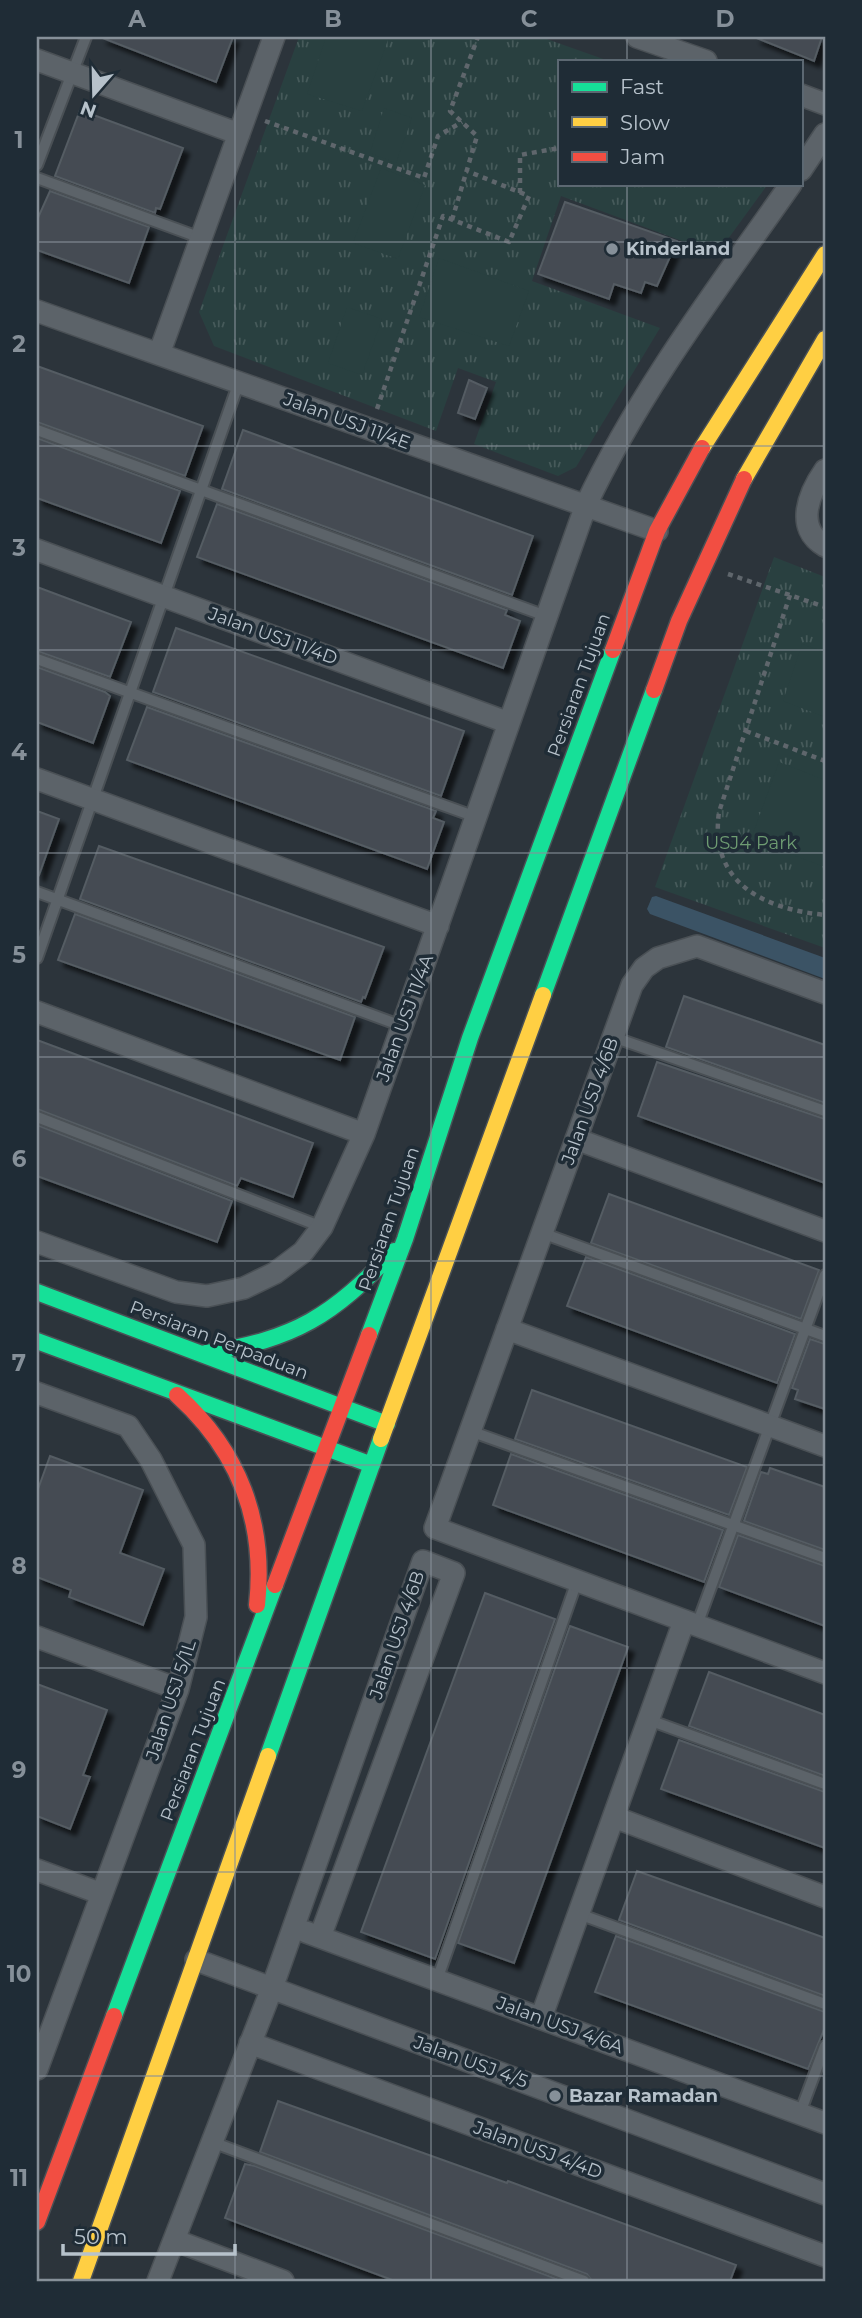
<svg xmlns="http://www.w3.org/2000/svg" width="862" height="2318" font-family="Montserrat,sans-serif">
  <defs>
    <pattern id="grass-tufts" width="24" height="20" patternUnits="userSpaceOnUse" patternTransform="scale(1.75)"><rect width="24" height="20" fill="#294040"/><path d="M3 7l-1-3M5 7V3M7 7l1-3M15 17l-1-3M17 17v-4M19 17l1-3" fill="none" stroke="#465a5a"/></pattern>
    <filter id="shadow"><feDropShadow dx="6" dy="6" stdDeviation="2" flood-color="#0009"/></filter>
  </defs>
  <rect width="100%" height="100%" fill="#2c343b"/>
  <path fill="url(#grass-tufts)" d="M299,37H541L609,61H559V184H768L717,254L561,196L532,281L660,328L576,467L558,476L474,444L496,382L458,368L436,431L214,346L199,312Z
    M774,557L825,577V948L655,887Z"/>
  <path fill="#294040" d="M326,37H389L362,111L307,94Z
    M384,108L412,118L396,163L370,153Z
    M381,168L425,185L398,259L353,243Z
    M439,258L529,291L509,346L419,317Z
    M347,307L382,319L362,375L328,363Z
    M802,644L825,652V717L783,701Z
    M779,762L825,780V867L751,839Z"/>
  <path fill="#3b5365" d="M656,896L825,958V979L650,914L647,909L652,897Z"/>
  <path fill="#454c52" stroke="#545c63" stroke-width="2" filter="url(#shadow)" d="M100,37H233L216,82Z
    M754,37H822L814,61Z
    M80,110L183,148L160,209L156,208L155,213L55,176Z
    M50,191L149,227L129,283L37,250V220Z
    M565,202L677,241L657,286L645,282L641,293L614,284L609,299L538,274Z
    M37,366L203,426L185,476L37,422Z
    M469,380L487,388L475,419L458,413Z
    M243,430L533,536L512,595L222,489Z
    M37,438L180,491L161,543L37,498Z
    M217,504L507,610L505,615L520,621L503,668L197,557Z
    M37,587L131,622L110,677L37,651Z
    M176,628L464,731L441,796L153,692Z
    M37,667L105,692L110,696L93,743L37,722Z
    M147,707L436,811L433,818L444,822L427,869L127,760Z
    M37,811L59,819L39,875L37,874Z
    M99,846L384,947L365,998L363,997L361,1002L80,899Z
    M75,914L355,1017L340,1060L58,960Z
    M684,996L825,1045V1103L666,1047Z
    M37,1040L313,1143L293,1197L241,1178L237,1186L37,1109Z
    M657,1062L825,1119V1183L638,1116Z
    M37,1125L232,1201L217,1242L37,1176Z
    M609,1194L819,1270L801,1319L591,1243Z
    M586,1257L795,1334L777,1383L567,1306Z
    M810,1339L825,1344V1409L795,1399L798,1390L792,1388Z
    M532,1390L747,1467L729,1515L515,1439Z
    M511,1454L723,1530L704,1582L493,1505Z
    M50,1456L143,1490L120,1553L164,1569L143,1625L69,1597L71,1590L37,1577V1492Z
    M770,1468L825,1487V1550L744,1521L761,1472L768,1474Z
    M738,1535L825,1566V1626L719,1587Z
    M485,1593L555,1619L435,1959L361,1932Z
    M570,1626L628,1647L514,1963L458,1943Z
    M709,1672L825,1715V1776L689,1726Z
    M37,1684L107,1710L83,1775L90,1777L70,1829L37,1816Z
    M679,1740L825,1792V1848L661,1789Z
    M637,1871L825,1938V1996L619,1920Z
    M616,1936L825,2012V2027L808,2069L595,1992Z
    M278,2101L507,2183L508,2181L736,2265L730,2281H592L587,2274L260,2152Z
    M245,2164L255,2166L562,2281H395L225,2218Z"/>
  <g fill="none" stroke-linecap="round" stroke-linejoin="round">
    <g stroke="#4a5055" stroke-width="14">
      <path id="lane" d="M37,165L86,37
        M37,178L201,238
        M37,430L546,616
        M37,659L476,817
        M37,892L402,1026
        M37,958L239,382
        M613,1037L825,1111
        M37,1117L322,1227
        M542,1233L825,1336
        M470,1431L825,1558
        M697,1625L825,1275
        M649,1720L825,1784
        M579,1914L825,2004
        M437,1980L577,1581
        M800,2113L825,2046
        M212,2142L584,2281"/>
    </g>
    <g stroke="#4a5055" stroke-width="24">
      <path id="street" d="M637,37L706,61
        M37,60L239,134
        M801,95L825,104
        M801,170L825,134
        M37,311L657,531
        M159,354L274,37
        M825,470C809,493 794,528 825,546
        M37,550L509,723
        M37,779L438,926
        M825,993L697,946L658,958L644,968L632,985L435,1528L825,1673
        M37,1012L364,1134
        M576,1139L825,1231
        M37,1242L176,1292L207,1296L244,1288L275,1273L303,1252L322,1227L364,1134L586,505C640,390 718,288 791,184
        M507,1329L825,1446
        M37,1393L128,1426L151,1460L194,1545L196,1617L178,1689L37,2069
        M37,1637L178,1689
        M614,1817L825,1897
        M37,1870L102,1894
        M306,1932L825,2123
        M196,1960L825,2194
        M541,2018L684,1621
        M250,2043L825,2256
        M174,2240L283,2281
        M158,2281L272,1988L423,1561L454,1573L320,1937"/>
    </g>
    <g stroke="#4a5055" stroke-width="19">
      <path id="fast" d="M543,995L654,690
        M37,1292L387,1424
        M369,1335L405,1239L470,1038L613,650
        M37,1341L372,1465
        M206,1353C296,1339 332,1316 394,1251
        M268,1756L381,1439
        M114,2016L275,1585"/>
    </g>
    <g stroke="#4a5055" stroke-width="19">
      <path id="slow" d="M702,448L825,254
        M744,479L825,339
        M381,1439L543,995
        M81,2281L268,1756"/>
    </g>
    <g stroke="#4a5055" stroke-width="19">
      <path id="jam" d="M613,650L657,531L702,448
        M654,690L679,621L744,479
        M177,1395C239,1451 266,1522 257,1605
        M275,1585L369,1335
        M37,2222L114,2016"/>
    </g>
    <path stroke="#5f666c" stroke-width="4.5" stroke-dasharray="5 5" stroke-linecap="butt" d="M265,121L424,178L438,136L462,122
      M520,193V155L559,148
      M452,220L477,136L450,111L478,37
      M377,409L443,216L509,242L529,196L467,171
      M728,574L825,607
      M790,595L719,812C709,883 764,909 825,915
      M746,731L825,761"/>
    <use href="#lane" stroke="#5c6369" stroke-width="10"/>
    <use href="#street" stroke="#5c6369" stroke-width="21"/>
    <use href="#fast" stroke="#16e098" stroke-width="16"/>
    <use href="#slow" stroke="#ffcf43" stroke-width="16"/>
    <use href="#jam" stroke="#f24e42" stroke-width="16"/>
  </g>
  <path fill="none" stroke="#869099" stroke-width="2" stroke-opacity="0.55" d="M235,37V2281M431,37V2281M627,37V61M627,184V2281M37,242H825M37,446H825M37,650H825M37,853H825M37,1057H825M37,1261H825M37,1465H825M37,1668H825M37,1872H825M37,2076H825"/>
  <g fill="#869099" stroke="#1f2c36" stroke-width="2.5">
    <circle cx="612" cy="249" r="7"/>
    <circle cx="555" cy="2096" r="7"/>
  </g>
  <g text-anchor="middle" stroke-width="7" stroke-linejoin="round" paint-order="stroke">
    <g font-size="18" font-weight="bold" fill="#b7c2cb" stroke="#1f2c36" text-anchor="start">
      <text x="626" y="255">Kinderland</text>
      <text x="569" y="2102">Bazar Ramadan</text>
    </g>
    <g font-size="18" fill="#b7c2cb" stroke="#1f2c36">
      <text transform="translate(347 421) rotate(20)" y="6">Jalan USJ 11/4E</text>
      <text transform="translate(273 636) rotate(20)" y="6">Jalan USJ 11/4D</text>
      <text transform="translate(579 685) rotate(-70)" y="6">Persiaran Tujuan</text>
      <text transform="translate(405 1018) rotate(-70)" y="6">Jalan USJ 11/4A</text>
      <text transform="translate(590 1101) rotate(-70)" y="6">Jalan USJ 4/6B</text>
      <text transform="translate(389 1219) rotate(-71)" y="6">Persiaran Tujuan</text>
      <text transform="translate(219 1340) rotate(21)" y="6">Persiaran Perpaduan</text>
      <text transform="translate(397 1635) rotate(-71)" y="6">Jalan USJ 4/6B</text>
      <text transform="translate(171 1700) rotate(-72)" y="6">Jalan USJ 5/1L</text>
      <text transform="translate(193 1750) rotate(-69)" y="6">Persiaran Tujuan</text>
      <text transform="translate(560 2025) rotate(20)" y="6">Jalan USJ 4/6A</text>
      <text transform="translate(471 2062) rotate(20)" y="6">Jalan USJ 4/5</text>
      <text transform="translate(538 2150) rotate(20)" y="6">Jalan USJ 4/4D</text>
    </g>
    <g font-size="18" fill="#6e9c72" stroke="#1f2c36">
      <text x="751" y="849">USJ4 Park</text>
    </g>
  </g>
  <rect width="862" height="2318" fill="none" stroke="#1f2c36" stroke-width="77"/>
  <rect x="558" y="60" width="245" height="126" fill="#1f2c36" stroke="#5c6872" stroke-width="2"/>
  <rect x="572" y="82" width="35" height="10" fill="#16e098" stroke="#5c6872" stroke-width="2"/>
  <text x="620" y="94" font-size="21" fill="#b7c2cb">Fast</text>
  <rect x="572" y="117" width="35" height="10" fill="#ffcf43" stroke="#5c6872" stroke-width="2"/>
  <text x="620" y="130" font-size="21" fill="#b7c2cb">Slow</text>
  <rect x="572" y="152" width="35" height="10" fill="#f24e42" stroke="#5c6872" stroke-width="2"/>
  <text x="620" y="164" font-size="21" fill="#b7c2cb">Jam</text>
  <g transform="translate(94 94) rotate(200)" stroke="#1f2c36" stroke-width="5" paint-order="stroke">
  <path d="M0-5L12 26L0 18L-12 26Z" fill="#b7c2cb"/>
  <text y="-10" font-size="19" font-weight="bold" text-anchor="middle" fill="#b7c2cb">N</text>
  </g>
  <path d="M63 2244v10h172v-10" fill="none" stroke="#b7c2cb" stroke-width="3.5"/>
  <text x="74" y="2244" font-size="21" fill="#b7c2cb" stroke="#1f2c36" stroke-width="5" paint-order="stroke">50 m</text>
  <rect x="38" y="38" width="786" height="2242" fill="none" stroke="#869099" stroke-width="2.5"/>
  <g font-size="23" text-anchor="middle" font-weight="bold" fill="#869099">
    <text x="137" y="27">A</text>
    <text x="333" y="27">B</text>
    <text x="529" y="27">C</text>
    <text x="725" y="27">D</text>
    <text x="19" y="148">1</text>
    <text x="19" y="352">2</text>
    <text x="19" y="556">3</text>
    <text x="19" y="760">4</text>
    <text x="19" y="963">5</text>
    <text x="19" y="1167">6</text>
    <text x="19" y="1371">7</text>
    <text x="19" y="1574">8</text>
    <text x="19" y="1778">9</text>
    <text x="19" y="1982">10</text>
    <text x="19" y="2186">11</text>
  </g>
</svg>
